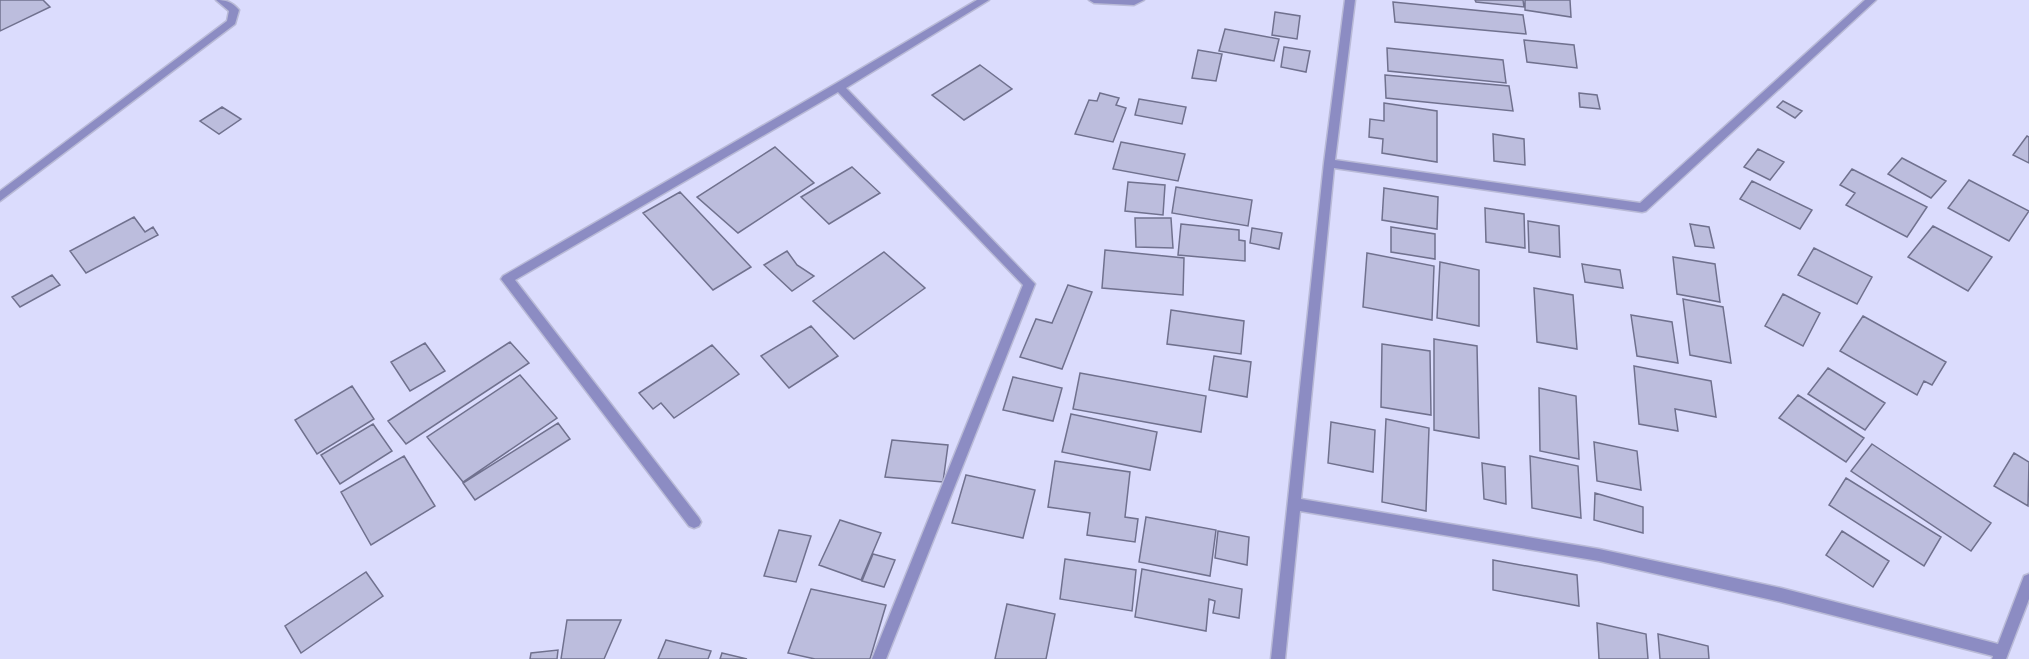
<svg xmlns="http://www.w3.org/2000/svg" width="2029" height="659" font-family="Merriweather,serif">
  <rect width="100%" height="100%" fill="#dbdcfd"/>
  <path fill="#bcbddd" stroke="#70718e" stroke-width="1.5" d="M0,0H43L50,7L0,31Z
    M1475,0H1523L1524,7L1476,2Z
    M1525,0H1570L1571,17L1525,10Z
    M1393,2L1523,15L1526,34L1395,22Z
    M1275,12L1300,16L1297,39L1272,35Z
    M1225,29L1279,39L1274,61L1219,51Z
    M1524,40L1574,45L1577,68L1527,62Z
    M1284,47L1310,51L1306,72L1281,67Z
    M1387,48L1503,60L1506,83L1388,71Z
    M1198,50L1222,54L1216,81L1192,78Z
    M980,65L1012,89L964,120L932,95Z
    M1385,75L1509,86L1513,111L1386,98Z
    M1100,93L1119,98L1116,105L1126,108L1113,142L1075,134L1089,100L1097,101Z
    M1579,93L1597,95L1600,109L1580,107Z
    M1139,99L1186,107L1182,124L1135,115Z
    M1783,101L1802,111L1795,118L1777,107Z
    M1384,103L1437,111V162L1382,153L1383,139L1369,137L1370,119L1384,121Z
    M222,107L241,119L219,134L200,121Z
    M1493,134L1524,139L1525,165L1494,161Z
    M2027,136L2029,137V163L2013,155Z
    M1121,142L1185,154L1178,181L1113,169Z
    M775,147L814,183L738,233L697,197Z
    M1758,149L1784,162L1770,180L1744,167Z
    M1902,158L1946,181L1931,198L1888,174Z
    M852,167L880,193L829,224L801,197Z
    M1852,169L1927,207L1907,237L1846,205L1855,193L1840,185Z
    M1969,180L2029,211L2009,241L1948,208Z
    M1752,181L1812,210L1800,229L1740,199Z
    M1128,182L1165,185L1163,215L1125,211Z
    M1176,187L1252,200L1248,226L1172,213Z
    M1384,188L1438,197L1437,229L1382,220Z
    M680,192L751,267L713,290L643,213Z
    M1485,208L1524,214L1525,248L1486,242Z
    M134,217L145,232L153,227L158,235L86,273L70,251Z
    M1135,218H1171L1173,248L1136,247Z
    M1528,221L1559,226L1560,257L1529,252Z
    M1181,224L1239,230V240L1245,241V261L1178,255Z
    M1690,224L1709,227L1714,248L1695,246Z
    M1933,226L1992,257L1968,291L1908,257Z
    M1391,227L1435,234V259L1391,252Z
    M1252,228L1282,233L1279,249L1250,243Z
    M1814,248L1872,277L1857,304L1798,275Z
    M1105,250L1184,258L1183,295L1102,288Z
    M787,251L797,265L814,276L792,291L764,265Z
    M884,252L925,288L854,339L813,301Z
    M1367,253L1434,266L1432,320L1363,307Z
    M1673,257L1715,264L1720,302L1677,294Z
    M1440,262L1479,270V326L1437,318Z
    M1582,264L1620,270L1623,288L1585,282Z
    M52,275L60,285L20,307L12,297Z
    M1068,285L1092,292L1062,369L1020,357L1036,319L1052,323Z
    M1534,288L1573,295L1577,349L1537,342Z
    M1783,294L1820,313L1803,346L1765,326Z
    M1683,299L1723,307L1731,363L1690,355Z
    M1171,310L1244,321L1241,354L1167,344Z
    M1631,315L1672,322L1678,363L1637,356Z
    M1863,316L1946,362L1932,385L1924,381L1917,395L1840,351Z
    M811,326L838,356L789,388L761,356Z
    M1434,339L1477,346L1479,438L1434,430Z
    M510,342L529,363L406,444L388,421Z
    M425,343L445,371L410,391L391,362Z
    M1382,344L1430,351L1431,415L1381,407Z
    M712,345L739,374L674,418L661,403L653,409L639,393Z
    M1214,356L1251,362L1247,397L1209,390Z
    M1634,366L1711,381L1716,417L1675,409L1678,431L1639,424Z
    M1828,368L1885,403L1865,430L1808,394Z
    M1080,373L1206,396L1201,432L1073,409Z
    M520,375L557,418L463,482L427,437Z
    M1013,377L1062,388L1053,421L1003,410Z
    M352,386L374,419L317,454L295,420Z
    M1539,388L1576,396L1579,459L1540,451Z
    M1798,395L1864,438L1846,462L1779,418Z
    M1071,414L1157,432L1150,470L1062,452Z
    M1386,419L1429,428L1426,511L1382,502Z
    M1331,422L1375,430L1373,472L1328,463Z
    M558,423L570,439L475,500L463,483Z
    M373,424L392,451L340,484L321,455Z
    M892,440L948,445L943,482L885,477Z
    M1594,442L1637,451L1641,490L1597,481Z
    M1872,444L1991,523L1971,551L1851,471Z
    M2014,453L2029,462L2028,506L1994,486Z
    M404,456L435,506L371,545L341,492Z
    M1530,456L1578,466L1581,518L1532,508Z
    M1055,461L1130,472L1125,517L1138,519L1135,542L1087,535L1090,513L1048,507Z
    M1482,463L1505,467L1506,504L1484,499Z
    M966,475L1035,490L1023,538L952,523Z
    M1846,478L1941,537L1924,566L1829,505Z
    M1595,493L1643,507V533L1594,520Z
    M1146,517L1216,530L1210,576L1139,562Z
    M840,520L881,533L861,580L819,565Z
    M779,530L811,536L796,582L764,576Z
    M1218,531L1249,537L1247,565L1215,558Z
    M1842,531L1889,561L1873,587L1826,555Z
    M873,554L895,560L884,587L862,581Z
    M1065,559L1136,570L1132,611L1060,599Z
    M1493,560L1577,575L1579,606L1493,590Z
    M1142,569L1242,589L1239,618L1213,613L1215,601L1209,599L1206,631L1135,617Z
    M366,572L383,596L301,653L285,626Z
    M811,589L886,605L870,659H815L788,653Z
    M1007,604L1055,614L1046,659H995Z
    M567,620H621L604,659H561Z
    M1597,623L1646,634L1648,659H1599Z
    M1658,634L1708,646L1709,659H1660Z
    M666,640L711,651L708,659H658Z
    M558,650L557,659H530L531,653Z
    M722,653L747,659H720Z"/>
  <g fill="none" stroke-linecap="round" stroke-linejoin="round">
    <g stroke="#b9bad7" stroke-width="3">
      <path id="minor" d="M216,0C226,0 232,2 239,10L235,24L0,201V191L227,21L229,11Z
        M977,0H989L846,88L1035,284L886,659H872L1023,285L838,92L515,280L699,518L701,522L699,526L694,528L689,526L501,279L503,276L835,84Z
        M1089,0H1144L1134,5L1094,3Z
        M1345,0H1355L1335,160L1640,203L1865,0H1876L1646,211L1642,212L1334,168L1301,499L1599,549L1781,588L1998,644L2024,576L2029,574V599L2006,659H1992L1993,656L1781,602L1599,561L1300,511L1285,659H1271L1324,163Z"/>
    </g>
    <use href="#minor" fill="#8c8cc3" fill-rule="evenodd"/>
  </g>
</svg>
